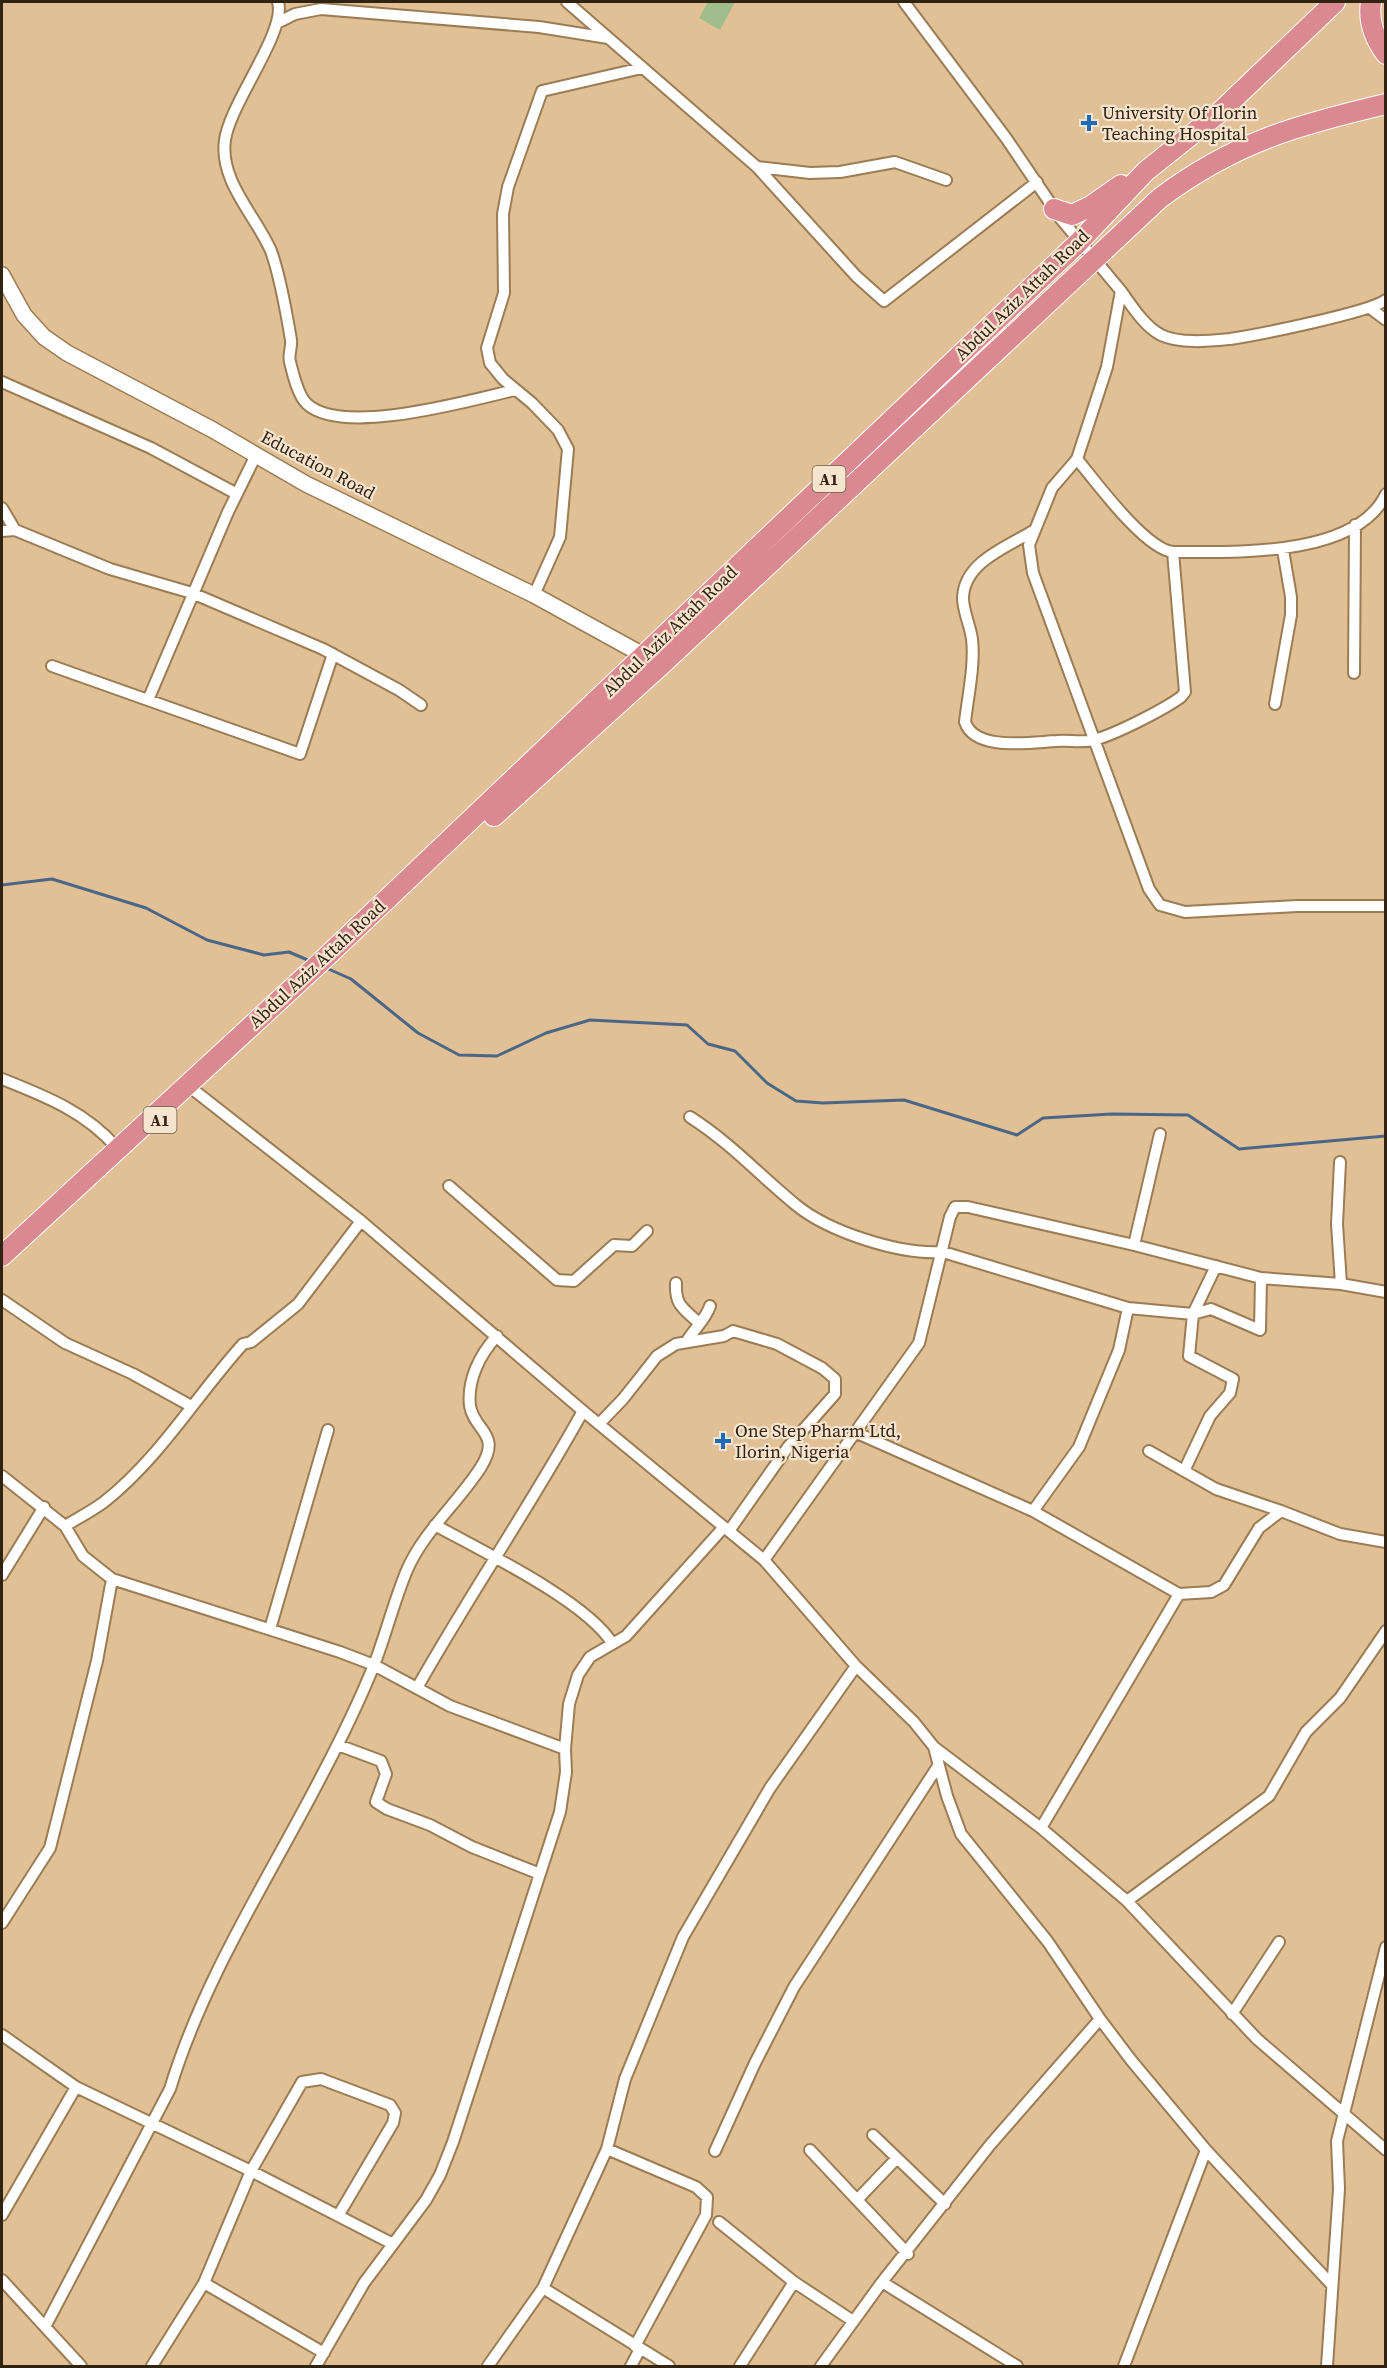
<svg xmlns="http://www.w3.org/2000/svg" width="1387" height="2368" font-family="'Source Serif 4',serif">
  <rect width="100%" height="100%" fill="#e1c096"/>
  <path fill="#a0bd8d" d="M708,2H735L720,30L699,18Z"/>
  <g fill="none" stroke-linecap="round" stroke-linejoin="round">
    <path stroke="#4b6787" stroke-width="3" d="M2,885L52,879L146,908L207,940L264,955L289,952L310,961
      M324,967L351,979L418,1033L459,1055L497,1056L546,1033L590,1020L687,1025L708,1044L735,1051L767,1083L796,1101L823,1103L904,1100L1017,1135L1043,1118L1112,1114L1188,1115L1239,1149L1386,1136"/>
    <g stroke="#9b7c54" stroke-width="14">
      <path id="street" d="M278,2C287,31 230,103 225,140C219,181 256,216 271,251C279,273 287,316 291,340C292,347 288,355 290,362C293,374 298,396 307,404C343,437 471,400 515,390
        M567,2L757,167L856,276L884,301L1037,182
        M904,2L1006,138L1061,219L1121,291L1107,367L1077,459L1052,488L1029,545L1033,573L1149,889L1160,905L1185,912L1297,906H1386
        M277,23L295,14L321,9L539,27L608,38
        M757,167L810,173L840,172L895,162L946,180
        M1121,291C1132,306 1144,326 1161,335C1180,344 1209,341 1230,339C1256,335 1368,313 1386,300
        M1370,308L1386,320
        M2,382L151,448L237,494
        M1077,459C1095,481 1145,549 1173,552C1232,552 1356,558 1386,494
        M2,508L15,530
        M2,531L15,530L110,569L192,593L323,649L399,690L421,705
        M1033,531C1007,547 964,562 963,598C963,611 970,625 972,639C975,665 968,695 965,722C975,752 1032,742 1057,741C1069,740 1083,743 1094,740C1116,734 1163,710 1181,697L1185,692L1173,552
        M534,595L560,537L568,449L558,430L532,403L503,379L490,363L487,348L504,293L503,214L508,187L542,91L642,68
        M52,666L300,754L333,654
        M1354,673L1355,525
        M148,700L228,512L256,455
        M1275,704L1291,615V597L1283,550
        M2,1079C45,1096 86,1112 117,1148
        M186,1084L361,1221L583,1411L764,1560L856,1666L914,1722L934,1747L1041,1828L1127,1901L1257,2039L1386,2150
        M690,1117C732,1144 758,1174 796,1205C829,1232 900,1255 943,1252L1128,1308L1193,1314L1211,1309L1260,1330L1261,1278
        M1340,1162L1337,1224L1341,1284
        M449,1186L557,1280L574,1281L614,1245L632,1246L647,1231
        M1134,1245L1160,1134
        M676,1283C675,1306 683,1308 699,1323
        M2,1300L65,1343L133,1374L191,1406
        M687,1341C694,1329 706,1319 710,1306
        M599,1424L623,1399L657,1356L676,1344L724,1336L733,1331L777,1344L822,1368L835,1379V1394L788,1447L729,1531
        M857,1433L1033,1511L1179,1594L1211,1592L1224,1585L1259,1528L1281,1511L1340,1534L1386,1542
        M1149,1451L1216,1489L1281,1511
        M1184,1471L1210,1416L1230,1393L1233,1379L1189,1356L1193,1314L1216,1266
        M2,1476L65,1526L83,1556L112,1579L340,1652L374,1665L450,1706L565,1749
        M1033,1511L1079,1447L1119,1350L1128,1308
        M435,1525C482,1551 586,1601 612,1643
        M65,1526C78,1518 92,1511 104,1502C160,1458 196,1396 243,1344L251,1342L298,1304L361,1221
        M764,1560L919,1343L950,1217L955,1207H968L1134,1245L1261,1278L1341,1284L1386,1292
        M2,1575L44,1507
        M270,1629L328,1430
        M417,1688C470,1594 531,1505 583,1411
        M338,1745L381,1761L386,1774L376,1802L387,1809L430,1825L472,1847L540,1874
        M934,1747L947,1796L961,1834L1048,1942L1100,2019L1131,2060L1206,2150L1332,2285
        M1041,1828L1179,1594
        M1127,1901L1269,1796L1306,1732L1340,1698L1386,1631
        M2,1923L50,1848L97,1661L112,1579
        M1232,2014L1279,1942
        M2,2035L76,2087L251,2171L393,2244
        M873,2135L945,2204
        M607,2149L696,2187L707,2197L706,2215L635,2346
        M810,2150L908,2254
        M715,2151L755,2063L794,1987L938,1766
        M857,2200L897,2158
        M2,2215L76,2087
        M719,2222L794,2282
        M2,2280L81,2366
        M882,2282L1017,2366
        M204,2283L324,2353
        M543,2288L669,2366
        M45,2327L170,2089C204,1977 269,1878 322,1775C341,1739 359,1702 374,1665C386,1634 394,1601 407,1570C424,1531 458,1503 481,1467C502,1433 474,1431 470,1406C467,1380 480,1354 497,1336
        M152,2366L204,2283L251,2171L302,2082L321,2079L390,2105L395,2113L393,2123L338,2216
        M316,2366L364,2283L426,2200L440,2175L453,2142L560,1812L566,1772L565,1749L569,1704L578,1675L590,1657L626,1636L724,1527
        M488,2366L543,2288L607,2149L625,2079L683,1937L770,1788L856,1666
        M631,2366L640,2349
        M740,2366L794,2282L853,2321
        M821,2366L882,2282L990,2145L1100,2019
        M1124,2366L1206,2150
        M1327,2366L1339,2189L1337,2141L1386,1947"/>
    </g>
    <g stroke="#9b7c54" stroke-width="18">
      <path id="secondary" d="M2,275L24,315L44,337L67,353L213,430L306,484L534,595L652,660"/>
    </g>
    <g stroke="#fff" stroke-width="22">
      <path id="highway" d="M1371,2C1368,21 1374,38 1386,54
        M1054,209L1072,215L1091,206L1121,185
        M494,816L661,665L1160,198C1235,142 1297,125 1386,104
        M2,1256L324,959L1079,242L1146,171L1220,112L1335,2"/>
    </g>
    <use href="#street" stroke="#fff" stroke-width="10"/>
    <use href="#secondary" stroke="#fff" stroke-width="15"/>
    <use href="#highway" stroke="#db8991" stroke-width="20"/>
  </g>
  <g fill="#1f6bba" stroke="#f5e4ce" stroke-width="2">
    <path d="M1086 114h6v6h6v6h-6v6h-6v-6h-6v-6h6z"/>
    <path d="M720 1432h6v6h6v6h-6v6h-6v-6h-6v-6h6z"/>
  </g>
  <g text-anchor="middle" stroke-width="4.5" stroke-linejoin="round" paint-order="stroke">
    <g fill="#f5e4ce" stroke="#6b5d4a" stroke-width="1.5">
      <rect x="812.5" y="466" width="33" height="26" rx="4.5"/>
      <rect x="143.5" y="1107" width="33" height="26" rx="4.5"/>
    </g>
    <g font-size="16" font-weight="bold" fill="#302312">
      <text x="829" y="485">A1</text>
      <text x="160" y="1126">A1</text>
    </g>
    <g font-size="18" fill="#302312" stroke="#f5e4ce" text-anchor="start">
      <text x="1102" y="119">University Of Ilorin<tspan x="1102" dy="21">Teaching Hospital</tspan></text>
      <text x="735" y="1437">One Step Pharm Ltd,<tspan x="735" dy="21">Ilorin, Nigeria</tspan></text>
    </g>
    <g font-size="18" fill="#302312" stroke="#f5e4ce">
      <text transform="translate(1022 295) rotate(-44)" y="6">Abdul Aziz Attah Road</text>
      <text transform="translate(318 465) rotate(28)" y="6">Education Road</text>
      <text transform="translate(670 631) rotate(-44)" y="6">Abdul Aziz Attah Road</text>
      <text transform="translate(317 964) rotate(-43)" y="6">Abdul Aziz Attah Road</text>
    </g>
  </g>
  <rect width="1387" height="2368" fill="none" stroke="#302312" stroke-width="6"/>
</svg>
